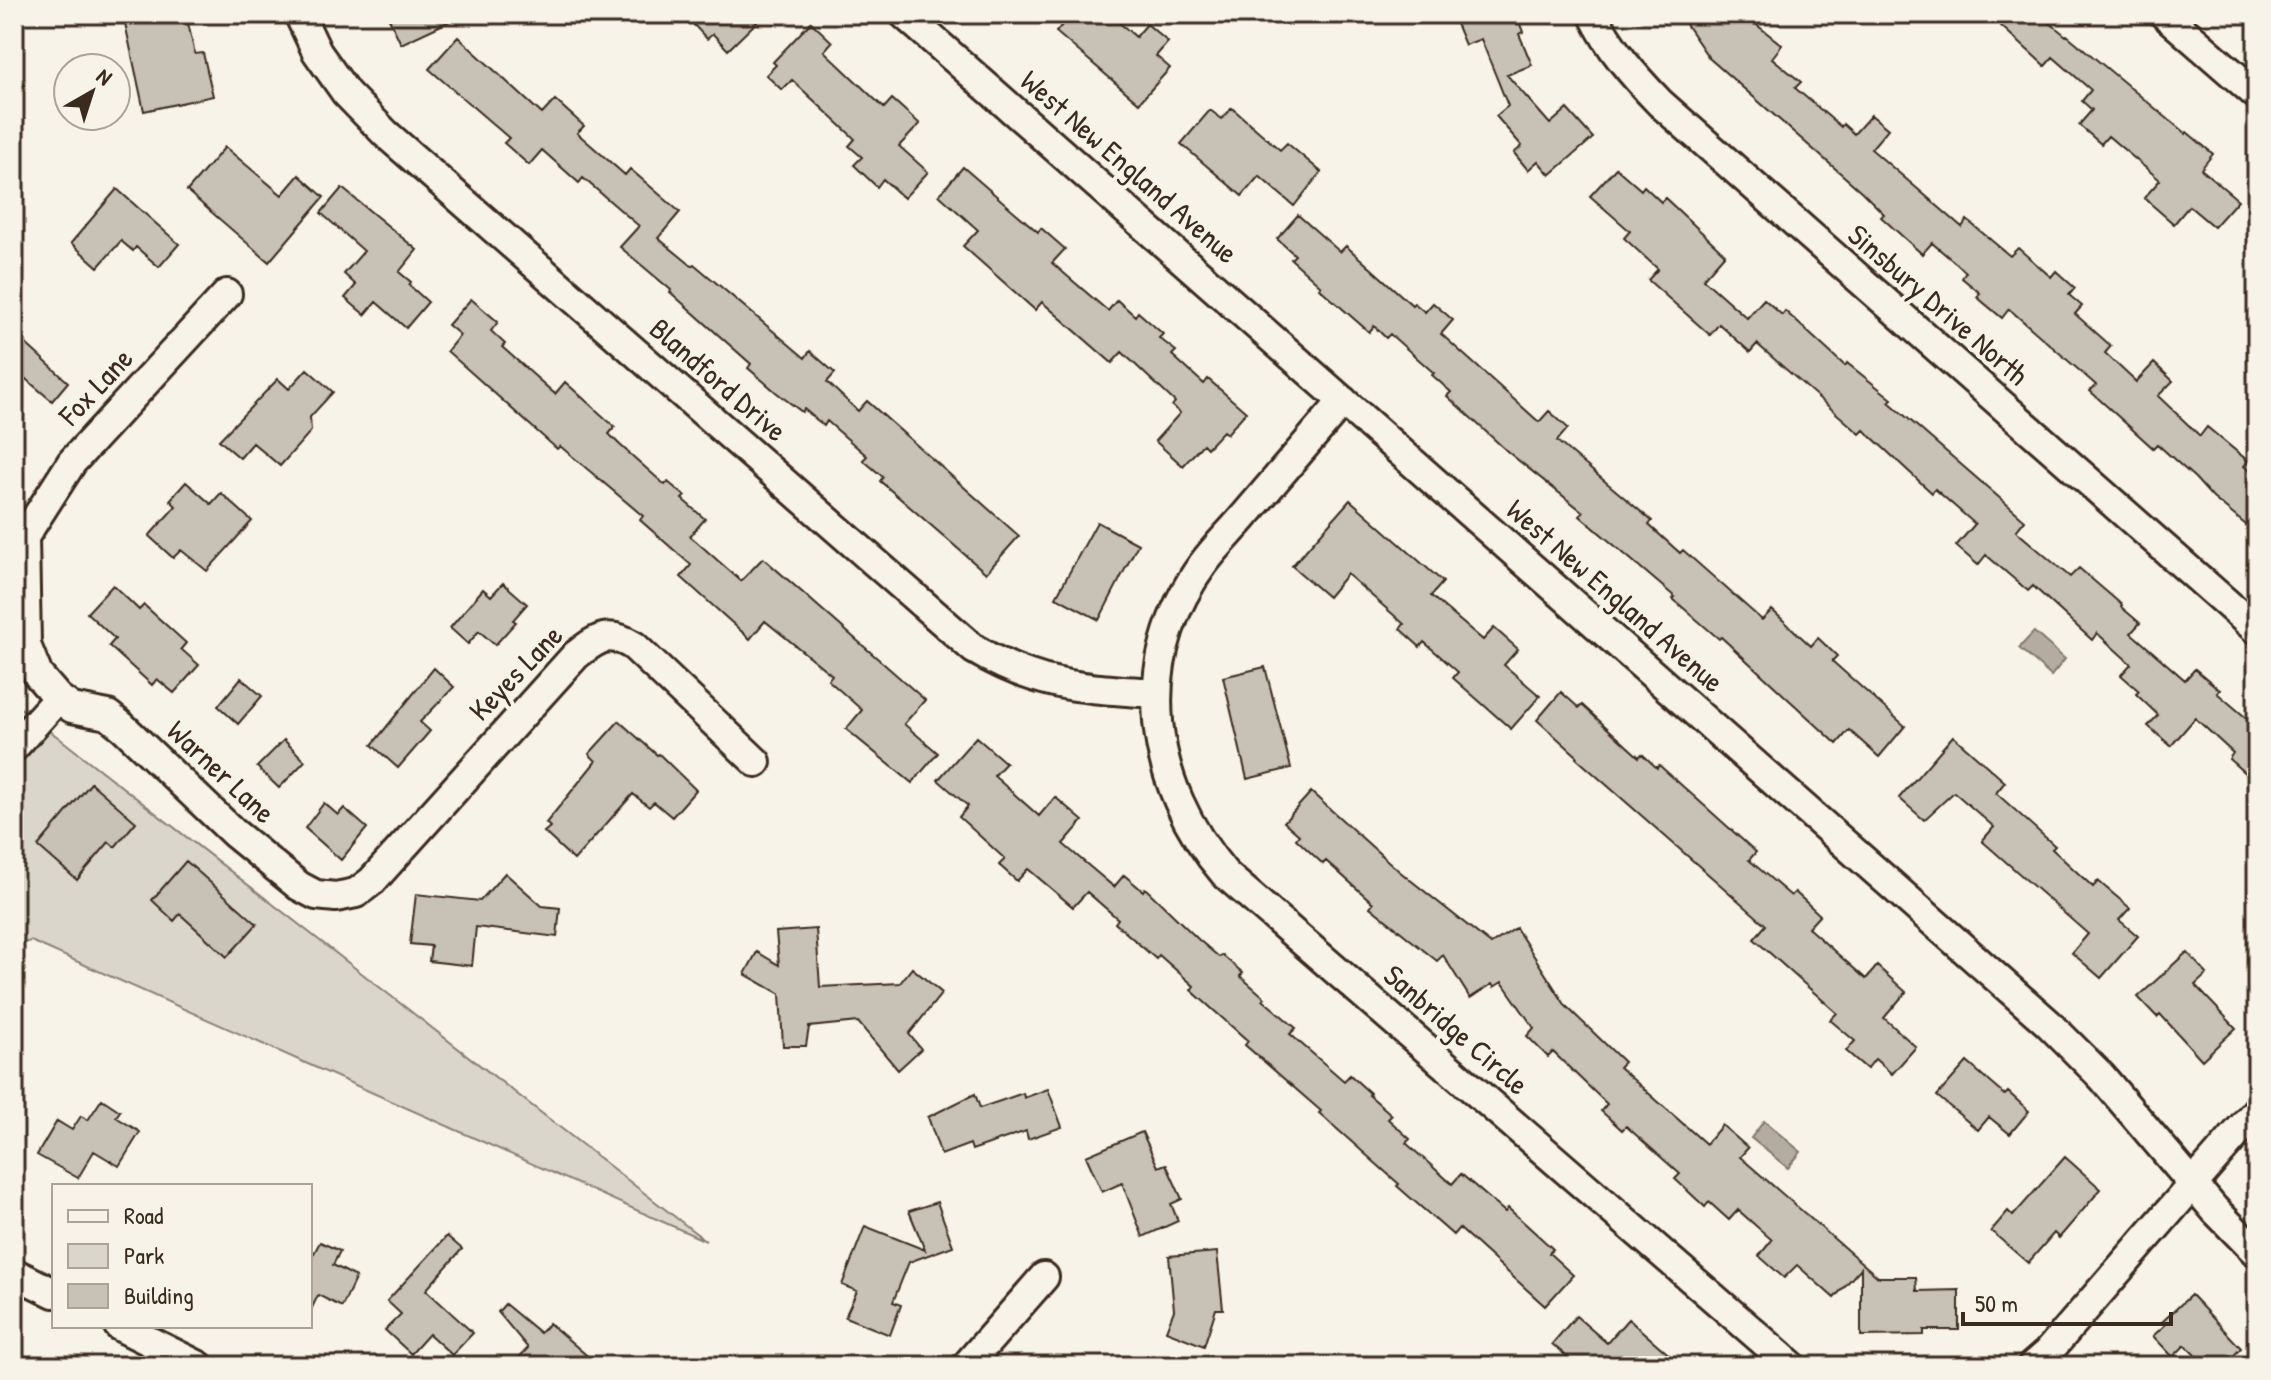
<svg xmlns="http://www.w3.org/2000/svg" width="2271" height="1380" font-family="'Patrick Hand',sans-serif">
  <rect width="100%" height="100%" fill="#f7f3e8"/>
  <filter id="ink" filterUnits="userSpaceOnUse"><feTurbulence type="fractalNoise" baseFrequency=".0125" numOctaves="2"/><feDisplacementMap in="SourceGraphic" scale="16" xChannelSelector="R" yChannelSelector="G"/><feConvolveMatrix kernelMatrix="1 2 1 2 8 2 1 2 1" color-interpolation-filters="sRGB"/></filter>
  <g filter="url(#ink)">
    <path fill="#dbd6cb" stroke="#8b8074" stroke-width="2" d="M14,703L706,1241L31,941L14,945Z"/>
    <path fill="#b4aca0" stroke="#84786c" stroke-width="2" d="M2034,632L2065,659L2051,676L2019,648Z
      M1764,1121L1801,1152L1788,1168L1751,1138Z"/>
    <path fill="#c8c1b6" stroke="#3b2a1e" stroke-width="2" d="M123,14H186L195,54L203,53L213,96L144,111Z
      M387,14H465L401,44Z
      M694,14H765L728,50L713,34L707,39L693,24L698,19Z
      M1071,14H1109L1136,37L1147,24L1168,42L1156,56L1170,68L1139,103L1056,32Z
      M1452,14H1516L1523,32L1519,34L1532,65L1507,75L1550,124L1567,109L1593,138L1550,175L1538,161L1528,170L1514,153L1522,146L1496,116L1508,106L1481,39L1465,45Z
      M1679,14H1743L1782,45L1772,58L1801,82L1795,88L1841,127L1843,124L1854,134L1871,115L1888,129L1871,149L1962,227L1967,220L2010,256L2018,248L2051,277L2056,271L2075,288L2069,295L2082,306L2075,314L2111,346L2105,353L2136,382L2154,363L2173,381L2158,396L2200,436L2207,427L2248,461L2244,466L2257,477V534L2213,498L2195,478L2157,444L2153,448L2090,391L2096,385L2009,309L2002,318L1977,297L1980,293L1962,278L1966,272L1932,243L1922,254L1881,217L1884,214L1862,192L1709,58Z
      M1988,14H2039L2066,36L2067,35L2186,134L2187,132L2213,154L2201,169L2238,200L2214,227L2189,206L2174,224L2144,198L2160,180L2108,136L2101,144L2079,125L2092,110L2082,101L2091,90L2053,57L2045,66Z
      M811,22L832,42L824,51L884,108L892,99L920,124L899,146L928,172L904,198L883,179L877,187L854,165L862,157L849,146L855,139L792,80L782,90L766,75L776,65L773,62Z
      M458,37L542,114L555,100L584,126L577,133L625,175L630,169L680,212L658,238L692,266L694,264L805,358L810,351L835,373L827,382L858,411L867,401L1019,536L986,573L880,481L883,477L863,460L867,456L827,421L824,426L804,409L802,412L777,393L748,368L751,364L670,292L671,290L620,247L639,226L583,178L579,183L542,150L529,165L504,143L509,138L429,69Z
      M1232,108L1280,150L1287,143L1321,172L1294,206L1259,176L1242,196L1181,144L1210,110L1222,119Z
      M225,147L282,195L299,175L324,197L269,262L187,191Z
      M963,167L1038,232L1041,228L1065,249L1052,263L1108,311L1117,300L1135,316L1138,312L1163,334L1159,338L1176,351L1172,355L1204,384L1208,379L1246,412L1227,434L1223,431L1207,448L1203,444L1183,466L1155,441L1180,413L1172,406L1175,402L1122,352L1112,363L1042,302L1035,310L963,246L978,230L939,195Z
      M1616,168L1641,190L1644,186L1661,202L1665,198L1725,254L1703,279L1747,318L1764,299L1782,315L1785,311L1845,366L1847,363L1892,399L1889,402L2025,520L2016,531L2070,577L2079,568L2122,605L2121,607L2140,623L2131,633L2185,680L2195,669L2220,690L2217,693L2257,727V784L2229,759L2233,753L2195,718L2171,746L2148,726L2158,715L2136,694L2139,691L2121,675L2131,664L2097,633L2092,640L2033,586L2028,591L1986,555L1978,565L1956,546L1975,524L1935,489L1932,493L1864,430L1860,434L1757,344L1750,352L1719,324L1710,335L1648,280L1658,269L1624,238L1630,231L1590,196Z
      M342,188L417,250L399,272L411,282L409,285L428,302L406,328L376,302L365,315L345,298L356,285L344,274L364,251L321,213Z
      M117,189L179,244L159,267L136,247L133,251L121,241L98,267L71,243Z
      M1298,215L1340,252L1346,246L1412,305L1414,303L1425,312L1433,303L1453,320L1441,334L1539,422L1549,411L1568,428L1557,441L1652,521L1649,525L1680,553L1683,550L1762,620L1772,610L1811,646L1818,638L1837,656L1832,661L1905,726L1879,757L1849,730L1837,744L1721,637L1719,639L1673,599L1675,597L1580,516L1583,512L1508,452L1458,406L1447,396L1451,392L1432,375L1434,373L1390,334L1386,338L1374,326L1369,332L1319,288L1321,286L1291,259L1295,255L1277,239Z
      M471,299L498,322L491,331L505,344L502,347L555,394L565,382L615,427L609,434L620,445L665,485L668,482L685,496L682,499L705,519L690,536L741,581L763,558L925,700L904,724L938,753L912,783L846,729L862,710L828,680L832,675L765,621L750,639L681,577L691,565L640,520L643,516L560,446L557,449L447,351L460,335L448,325Z
      M14,333L68,382L52,401L14,369Z
      M307,369L333,392L310,417L311,431L280,466L253,443L240,458L219,440L278,379L289,389Z
      M186,482L211,504L221,493L252,521L207,571L181,550L173,558L149,536L176,506L170,500Z
      M1350,500L1443,582L1431,596L1483,640L1494,628L1518,649L1504,665L1540,696L1511,729L1453,678L1458,672L1424,642L1420,647L1400,629L1404,624L1347,574L1328,597L1292,566Z
      M1097,522L1138,544L1099,620L1056,597Z
      M503,583L527,604L513,620L516,622L495,645L479,631L468,644L450,628L483,589L491,596Z
      M113,585L139,610L144,605L186,643L181,649L199,665L174,693L157,679L152,685L109,646L115,639L87,613Z
      M1265,667L1291,768L1247,779L1223,677Z
      M434,668L454,687L420,722L430,731L398,768L372,745Z
      M241,678L262,696L238,724L218,706Z
      M1561,692L1579,708L1582,705L1639,757L1642,754L1657,768L1659,765L1756,852L1749,860L1791,896L1795,892L1820,915L1808,928L1866,979L1877,966L1906,992L1884,1018L1916,1047L1892,1074L1875,1059L1867,1069L1846,1051L1855,1041L1830,1020L1837,1013L1754,939L1766,925L1576,758L1577,756L1537,720Z
      M619,721L657,755L659,754L696,790L672,817L654,802L649,807L633,794L574,860L544,832L550,827L546,823L596,761L589,754Z
      M1953,736L2005,782L1996,793L2055,846L2052,849L2093,887L2098,881L2130,908L2119,920L2138,936L2101,978L2072,953L2088,934L1982,841L1994,827L1954,792L1924,820L1899,798Z
      M976,737L1006,763L994,776L1039,816L1055,797L1083,821L1063,844L1114,887L1124,875L1143,891L1145,888L1199,940L1219,957L1222,955L1243,973L1240,976L1265,998L1263,1000L1296,1028L1290,1034L1344,1081L1350,1075L1370,1093L1369,1095L1392,1115L1388,1119L1410,1139L1406,1143L1452,1184L1461,1174L1505,1212L1508,1208L1553,1249L1549,1253L1573,1275L1545,1306L1459,1228L1453,1235L1397,1186L1399,1184L1319,1113L1321,1111L1245,1045L1248,1041L1191,990L1194,986L1159,955L1156,959L1115,923L1118,919L1087,892L1073,907L1028,869L1017,881L999,865L1005,859L959,817L968,806L938,780Z
      M284,740L305,761L279,788L257,767Z
      M91,783L136,822L115,847L109,842L77,880L38,846Z
      M1311,792L1399,871L1491,944L1516,928L1566,1006L1624,1062L1619,1067L1706,1144L1722,1125L1748,1148L1740,1157L1878,1277H1916L1917,1291L1959,1290V1330H1924V1335L1861,1336V1268L1834,1298L1797,1265L1784,1278L1759,1256L1772,1240L1738,1210L1729,1220L1709,1202L1705,1207L1675,1179L1680,1174L1626,1126L1622,1130L1601,1111L1607,1104L1553,1052L1548,1057L1527,1036L1534,1028L1502,982L1494,987L1492,984L1470,998L1443,955L1437,961L1370,907L1373,903L1326,861L1323,864L1296,839L1299,835L1284,822Z
      M324,803L338,815L344,808L367,828L341,860L305,828Z
      M186,861L257,924L227,957L180,914L174,921L152,900Z
      M505,873L542,906L560,908L557,937L476,927L472,966L429,961L431,946L410,944L416,894L480,901Z
      M816,929L820,987L900,983L912,968L942,993L909,1034L921,1049L898,1070L858,1022L809,1027L806,1046H783L780,994L745,974L757,952L779,965L776,932Z
      M2187,952L2207,974L2195,985L2236,1028L2202,1060L2160,1014L2157,1017L2138,997Z
      M1967,1062L2005,1095L2008,1092L2029,1111L2010,1134L1989,1117L1978,1130L1937,1096Z
      M1048,1089L1062,1127L1028,1139L1026,1131L972,1150L970,1144L941,1155L928,1117L975,1094L980,1108L1023,1093L1024,1098Z
      M102,1099L120,1111L116,1117L140,1132L119,1166L94,1151L78,1178L37,1155L57,1121L72,1130L81,1116L88,1120Z
      M1142,1132L1158,1167L1166,1164L1182,1199L1171,1204L1178,1221L1143,1237L1122,1183L1102,1192L1086,1156Z
      M2065,1157L2101,1189L2059,1238L2054,1233L2028,1263L1991,1231L2008,1211L2013,1216Z
      M937,1202L953,1246L909,1262L893,1302L901,1305L890,1335L845,1317L857,1291L842,1285L865,1226L925,1250L909,1211Z
      M447,1236L462,1249L426,1290L473,1333L452,1355L429,1334L411,1354L385,1330L401,1314L387,1301Z
      M320,1242L340,1251L333,1265L356,1277L342,1307L318,1295L310,1312V1254L313,1255Z
      M1217,1252L1223,1309H1216L1204,1346L1166,1331L1174,1310L1169,1256Z
      M2191,1295L2241,1348L2224,1366H2206L2185,1345L2173,1357L2153,1336L2165,1325L2162,1322Z
      M505,1304L540,1333L549,1323L599,1366H511L528,1348L498,1312Z
      M1576,1316L1607,1343L1628,1319L1682,1366H1578L1552,1344Z"/>
    <g fill="none" stroke-linecap="round" stroke-linejoin="round">
      <g stroke="#3b2a1e" stroke-width="34">
        <path id="minor" d="M299,14L317,52L346,93L386,134L974,649C1040,688 1083,688 1157,693
          M904,14L2048,1023L2102,1077L2215,1210L2257,1253
          M1593,14C1609,48 1634,76 1660,103L2257,630
          M2164,14L2257,95
          M227,294L72,462L24,537L26,645L38,675L58,698L72,708L108,715L123,727L234,833L299,886L316,895L336,897L356,893L372,881L576,655C597,639 608,629 634,646L756,762
          M1343,401C1311,438 1279,476 1247,513C1233,530 1216,546 1203,564C1131,663 1148,784 1225,874L1792,1366
          M14,747L58,698
          M14,1273L54,1293
          M119,1326L199,1366
          M966,1366L1044,1277
          M2032,1366L2047,1353L2257,1110"/>
      </g>
      <use href="#minor" stroke="#f7f3e8" stroke-width="28"/>
    </g>
  </g>
  <g text-anchor="middle" stroke-width="8" stroke-linejoin="round" paint-order="stroke">
    <g font-size="30" fill="#3b2a1e" stroke="#f7f3e8">
      <text transform="translate(1129 167) rotate(41)" y="10">West New England Avenue</text>
      <text transform="translate(1938 305) rotate(41)" y="10">Sinsbury Drive North</text>
      <text transform="translate(718 380) rotate(41)" y="10">Blandford Drive</text>
      <text transform="translate(96 387) rotate(-47)" y="10">Fox Lane</text>
      <text transform="translate(1615 596) rotate(41)" y="10">West New England Avenue</text>
      <text transform="translate(516 673) rotate(-46)" y="10">Keyes Lane</text>
      <text transform="translate(221 772) rotate(43)" y="10">Warner Lane</text>
      <text transform="translate(1456 1030) rotate(41)" y="10">Sanbridge Circle</text>
    </g>
  </g>
  <rect width="2271" height="1380" fill="none" stroke="#f7f3e8" stroke-width="48"/>
  <rect x="24" y="24" width="2223" height="1332" fill="none" stroke="#3b2a1e" stroke-width="3" filter="url(#ink)"/>
  <rect x="52" y="1184" width="260" height="144" fill="#f7f3e8" stroke="#aca397" stroke-width="2"/>
  <rect x="68" y="1210" width="40" height="12" fill="#f7f3e8" stroke="#aca397" stroke-width="2"/>
  <text x="124" y="1224" font-size="24" fill="#3b2a1e">Road</text>
  <rect x="68" y="1244" width="40" height="24" fill="#dbd6cb" stroke="#aca397" stroke-width="2"/>
  <text x="124" y="1264" font-size="24" fill="#3b2a1e">Park</text>
  <rect x="68" y="1284" width="40" height="24" fill="#c8c1b6" stroke="#aca397" stroke-width="2"/>
  <text x="124" y="1304" font-size="24" fill="#3b2a1e">Building</text>
  <g transform="translate(92 92) rotate(39)"><circle r="38" fill="#f7f3e8" stroke="#aca397" stroke-width="2"/>
  <path d="M0-6L14 30L0 20L-14 30Z" fill="#3b2a1e"/>
  <text y="-12" font-size="22" font-weight="bold" text-anchor="middle" fill="#3b2a1e">N</text>
  </g>
  <path d="M1963 1312v12h208v-12" fill="none" stroke="#3b2a1e" stroke-width="4"/>
  <text x="1975" y="1312" font-size="24" fill="#3b2a1e" stroke="#f7f3e8" stroke-width="6" paint-order="stroke">50 m</text>
</svg>
